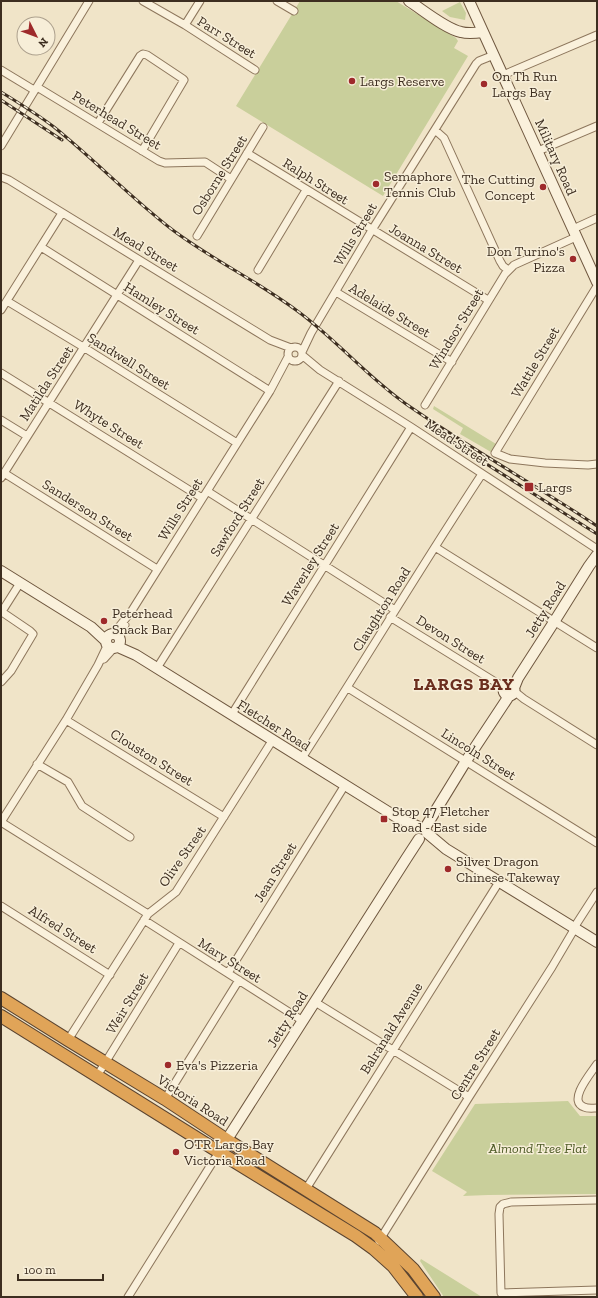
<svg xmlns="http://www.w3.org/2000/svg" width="598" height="1298" font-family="'Zilla Slab',serif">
  <rect width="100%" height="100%" fill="#f0e4c8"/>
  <path fill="#c9cf9b" d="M300,1H396L456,38L458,41L454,48L468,56L383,196L236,106Z
    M460,2L466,13L465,20L450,17L442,11Z
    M434,406L496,444L491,452L460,434L463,428L433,409Z
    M568,1101L580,1116H597V1194L488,1195L463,1196L467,1192L432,1171L475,1104Z
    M421,1259L482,1297H444L420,1261Z"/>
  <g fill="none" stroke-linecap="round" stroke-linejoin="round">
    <g stroke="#8d765c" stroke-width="9">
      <path id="street" d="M143,1L185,25L255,70
        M277,1L294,11
        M185,25L200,1
        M1,70L34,90
        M503,75L597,35
        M37,87L159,161L165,163L205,162L231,179
        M98,123L140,56L143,54L147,55L183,79L184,80L142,151
        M435,130L444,138L500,261L503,266L508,270
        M1,146L89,1
        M538,151L597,126
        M247,153L488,300
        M1,177L9,180L270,340L291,348
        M573,229L597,218
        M197,236L263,127
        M41,247L270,391
        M258,270L306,190
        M597,286L495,453L510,459L545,463L588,465L597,464
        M336,292L452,362
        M7,301L80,345L237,443
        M1,310L62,213
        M288 354a7 7 0 1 1 14 0a7 7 0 1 1-14 0Z
        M302,352L311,333L372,230L476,64L479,61L494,55
        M302,355L320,370L411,427L597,549
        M1,373L202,498
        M425,405L505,274L514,265L576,237
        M1,420L27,436
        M4,473L157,569
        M1,478L139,260
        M207,491L395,610
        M435,547L597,648
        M1,613L20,583
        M390,617L497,683L506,686
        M113,634L131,612L270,391L288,357
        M119,637L125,625
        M104,659L113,649
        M157,668L339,381
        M1,682L11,671L33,634L30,631L2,612
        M348,688L597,843
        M514,691L524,699L597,745
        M232,714L411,427
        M66,720L224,817
        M302,758C363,664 420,568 482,474
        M37,764L68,782L82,806L130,837
        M1,822L66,720L98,665L107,646
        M1,822L148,914
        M1,906L110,975
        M144,920L303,1021
        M228,973L345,785
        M315,1002L469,1097
        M68,1040L148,914L176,892L272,741
        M597,1064C591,1073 567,1101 584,1107C588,1109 593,1108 597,1108
        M97,1076L179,943
        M165,1099L239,980
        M306,1189L499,882
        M597,1200L511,1202L503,1204L500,1207L499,1214L501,1293L597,1290
        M379,1241L469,1097L552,967L575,928L577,923L597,892
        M128,1297L219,1152"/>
    </g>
    <g stroke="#6f573f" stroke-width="12">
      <path id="secondary" d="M409,1C423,10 446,29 461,32C468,34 476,33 483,32
        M469,1L597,282
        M1,571L91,627L105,640
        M106 641a7 7 0 1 1 14 0a7 7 0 1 1-14 0Z
        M118,647L136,655L398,818L417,826
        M503.5 690a5.5 5.5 0 1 1 11 0a5.5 5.5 0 1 1-11 0Z
        M514,688L518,678L554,622L589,566L597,555
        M425,828L466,761L509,696
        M427,833L446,849L597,942
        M219,1152L406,859L419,839"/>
    </g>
    <g stroke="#5b4430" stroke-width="14">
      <path id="highway" d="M1,998L68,1040L165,1099L227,1140L375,1233L413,1269L434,1297
        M1,1016L219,1152L356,1236L374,1249L393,1266L417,1297"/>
    </g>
    <use href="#street" stroke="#faf1dc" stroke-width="7"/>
    <use href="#secondary" stroke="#faf1dc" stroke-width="10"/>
    <use href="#highway" stroke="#e0a458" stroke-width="12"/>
    <g stroke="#3d2e20" stroke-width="3">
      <path id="rail" d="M1,92C19,103 37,114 54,127C95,160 132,199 174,231C213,260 257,281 296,310C335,338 366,376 406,404C468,447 534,484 597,526
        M1,100L62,140
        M446,437L477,458L597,534"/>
    </g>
    <use href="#rail" stroke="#f7eed8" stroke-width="1.5" stroke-dasharray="4.5" stroke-linecap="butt"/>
  </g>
  <g fill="#9e2a2b" stroke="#f7eed8" stroke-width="1.5">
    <circle cx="352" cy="81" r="4"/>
    <circle cx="484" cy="84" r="4"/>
    <circle cx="376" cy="184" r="4"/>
    <circle cx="543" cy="187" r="4"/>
    <circle cx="573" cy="259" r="4"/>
    <rect x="524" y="482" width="10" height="10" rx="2"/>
    <circle cx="104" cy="621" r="4"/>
    <rect x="380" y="815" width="8" height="8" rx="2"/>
    <circle cx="448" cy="869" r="4"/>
    <circle cx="168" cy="1065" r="4"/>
    <circle cx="176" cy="1152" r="4"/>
  </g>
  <g text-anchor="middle" stroke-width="3" stroke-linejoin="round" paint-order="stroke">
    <g font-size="14" fill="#3d2e20" stroke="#f7eed8">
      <text transform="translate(227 37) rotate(32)" y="5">Parr Street</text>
      <text transform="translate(117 120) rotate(31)" y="5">Peterhead Street</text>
      <text transform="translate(556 157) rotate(66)" y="5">Military Road</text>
      <text transform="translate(219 175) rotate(-58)" y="5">Osborne Street</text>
      <text transform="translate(316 181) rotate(32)" y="5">Ralph Street</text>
      <text transform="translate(355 234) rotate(-59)" y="5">Wills Street</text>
      <text transform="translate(426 248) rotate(31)" y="5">Joanna Street</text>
      <text transform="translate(146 249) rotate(31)" y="5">Mead Street</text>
      <text transform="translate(162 308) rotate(32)" y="5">Hamley Street</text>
      <text transform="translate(390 310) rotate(31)" y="5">Adelaide Street</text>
      <text transform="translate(456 329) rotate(-59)" y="5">Windsor Street</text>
      <text transform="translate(129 361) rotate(32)" y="5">Sandwell Street</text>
      <text transform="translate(535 362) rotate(-59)" y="5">Wattle Street</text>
      <text transform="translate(46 383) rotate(-57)" y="5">Matilda Street</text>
      <text transform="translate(109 424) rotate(32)" y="5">Whyte Street</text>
      <text transform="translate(457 442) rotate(34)" y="5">Mead Street</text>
      <text transform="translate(180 509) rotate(-58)" y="5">Wills Street</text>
      <text transform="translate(88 510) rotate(32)" y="5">Sanderson Street</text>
      <text transform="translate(237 517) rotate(-58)" y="5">Sawford Street</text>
      <text transform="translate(310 564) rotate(-58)" y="5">Waverley Street</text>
      <text transform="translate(381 609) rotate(-58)" y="5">Claughton Road</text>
      <text transform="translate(545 609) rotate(-58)" y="5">Jetty Road</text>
      <text transform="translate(451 639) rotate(32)" y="5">Devon Street</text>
      <text transform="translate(274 725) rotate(32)" y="5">Fletcher Road</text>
      <text transform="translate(479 754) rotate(32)" y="5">Lincoln Street</text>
      <text transform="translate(152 757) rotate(32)" y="5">Clouston Street</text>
      <text transform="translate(182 856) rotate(-55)" y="5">Olive Street</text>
      <text transform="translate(275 872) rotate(-58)" y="5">Jean Street</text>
      <text transform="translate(63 929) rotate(32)" y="5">Alfred Street</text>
      <text transform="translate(230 960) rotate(32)" y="5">Mary Street</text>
      <text transform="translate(127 1003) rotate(-59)" y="5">Weir Street</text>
      <text transform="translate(287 1019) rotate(-58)" y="5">Jetty Road</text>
      <text transform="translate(391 1028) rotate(-58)" y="5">Balranald Avenue</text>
      <text transform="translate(475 1064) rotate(-58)" y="5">Centre Street</text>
      <text transform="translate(193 1100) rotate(33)" y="5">Victoria Road</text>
    </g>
    <g font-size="14" fill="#3d2e20" stroke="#f7eed8" text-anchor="start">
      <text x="492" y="81">On Th Run<tspan x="492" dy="16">Largs Bay</tspan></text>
      <text x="360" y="86">Largs Reserve</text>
      <text x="384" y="181">Semaphore<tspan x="384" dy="16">Tennis Club</tspan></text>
      <text x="535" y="184" text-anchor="end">The Cutting<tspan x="535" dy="16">Concept</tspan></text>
      <text x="565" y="256" text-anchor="end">Don Turino's<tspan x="565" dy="16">Pizza</tspan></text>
      <text x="538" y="492">Largs</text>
      <text x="112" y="618">Peterhead<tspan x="112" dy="16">Snack Bar</tspan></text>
      <text x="392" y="816">Stop 47 Fletcher<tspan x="392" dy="16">Road - East side</tspan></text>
      <text x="456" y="866">Silver Dragon<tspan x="456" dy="16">Chinese Takeway</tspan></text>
      <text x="176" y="1070">Eva's Pizzeria</text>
      <text x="184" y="1149">OTR Largs Bay<tspan x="184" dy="16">Victoria Road</tspan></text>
    </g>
    <g font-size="14" font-style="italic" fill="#4d5a26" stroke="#f7eed8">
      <text x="538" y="1153">Almond Tree Flat</text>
    </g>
    <g font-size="18" font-weight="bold" letter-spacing="1" fill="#6b2e1e" stroke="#f7eed8">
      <text x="464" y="690">LARGS BAY</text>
    </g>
  </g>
  <rect width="598" height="1298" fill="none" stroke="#3d2e20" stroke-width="4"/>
  <g transform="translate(36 36) rotate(132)"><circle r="19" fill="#f7eed8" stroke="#ada18e"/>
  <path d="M0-3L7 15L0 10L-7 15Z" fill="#9e2a2b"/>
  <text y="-6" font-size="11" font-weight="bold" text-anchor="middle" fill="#3d2e20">N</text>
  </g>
  <path d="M18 1274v6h85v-6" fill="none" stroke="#3d2e20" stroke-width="2"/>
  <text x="24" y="1274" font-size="12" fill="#3d2e20" stroke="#f7eed8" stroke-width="3" paint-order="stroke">100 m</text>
</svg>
